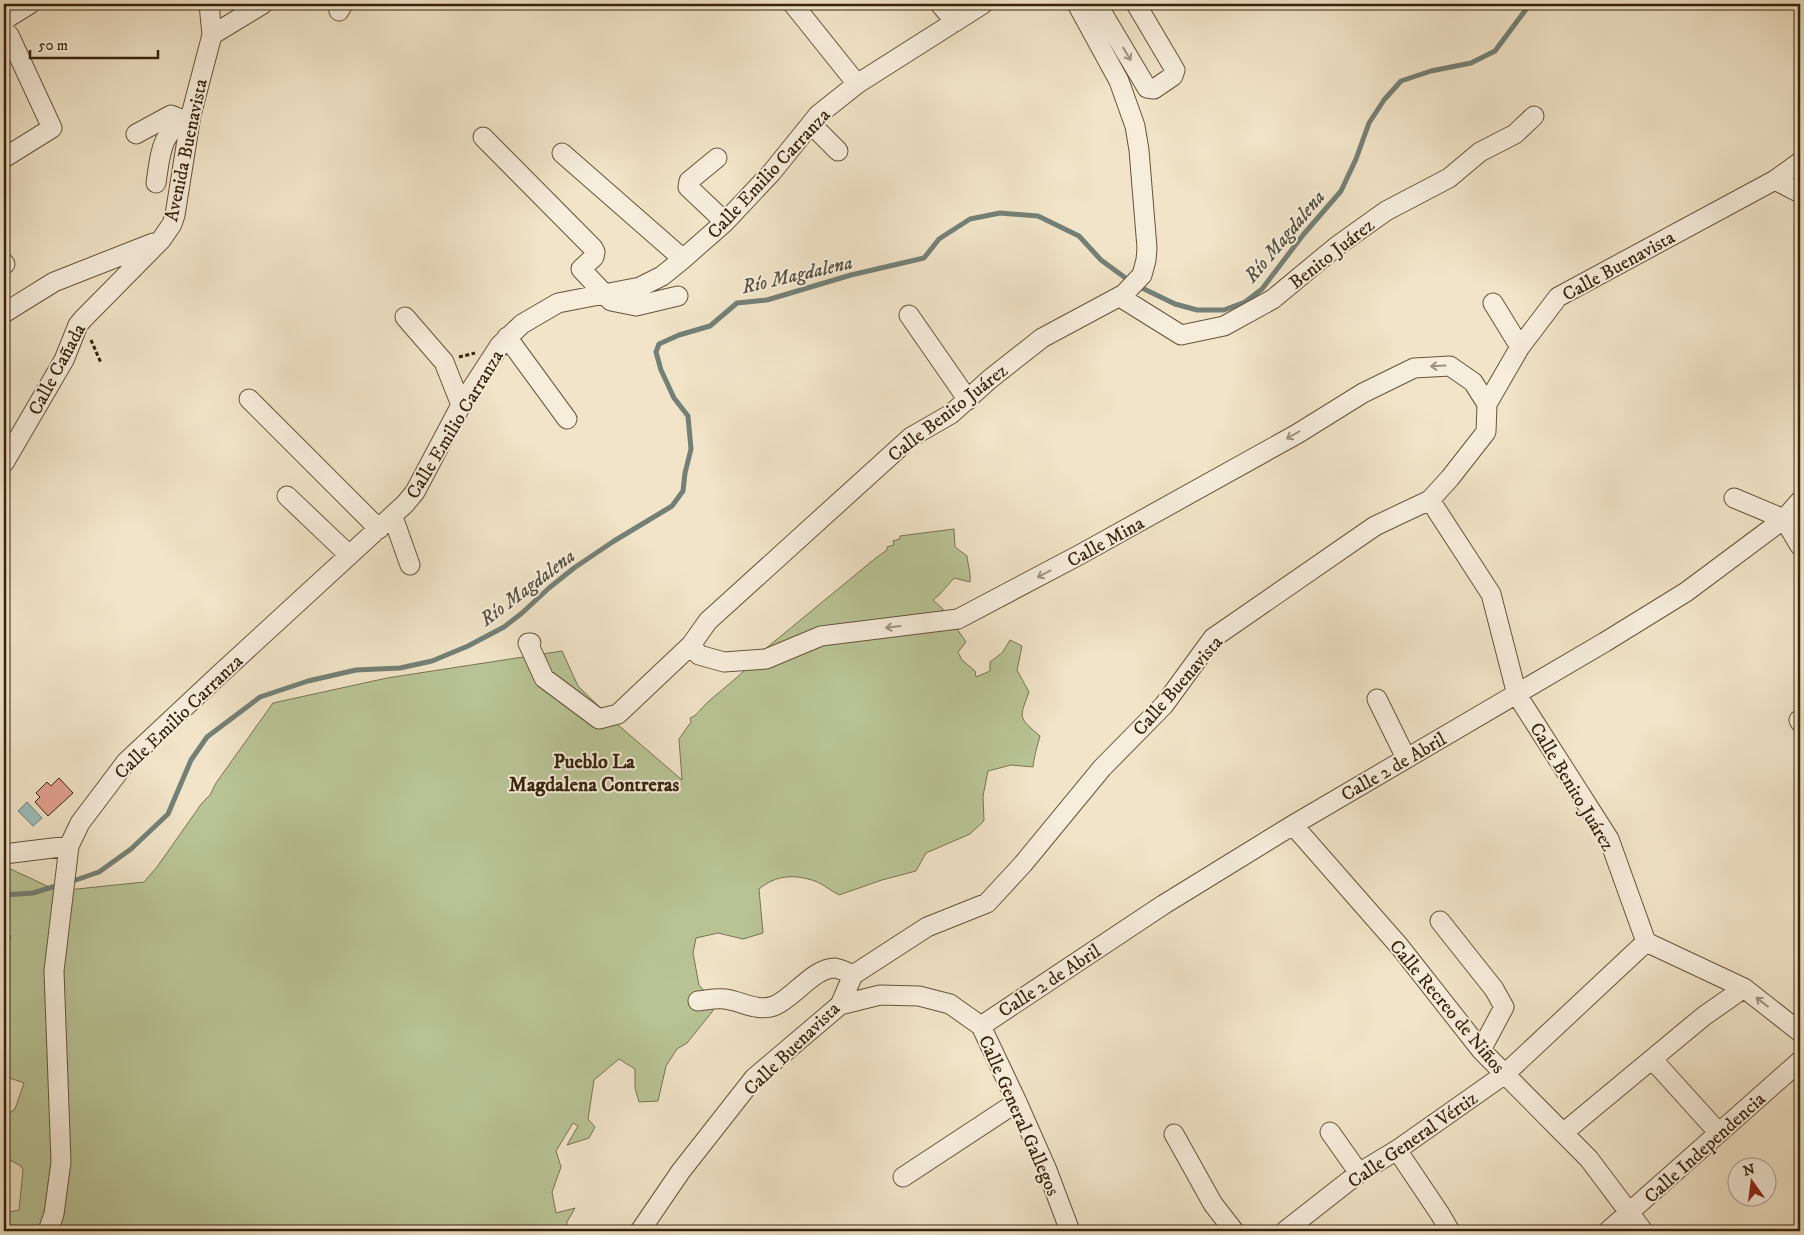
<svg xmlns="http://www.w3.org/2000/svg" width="1804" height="1235" font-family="'IM FELL DW Pica',serif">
  <rect width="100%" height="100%" fill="#f1e4c8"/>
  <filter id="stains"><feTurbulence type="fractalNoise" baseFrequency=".004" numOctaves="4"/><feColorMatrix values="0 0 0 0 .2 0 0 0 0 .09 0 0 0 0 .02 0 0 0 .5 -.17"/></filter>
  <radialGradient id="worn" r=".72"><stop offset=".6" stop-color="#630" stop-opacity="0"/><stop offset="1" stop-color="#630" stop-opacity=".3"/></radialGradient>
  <path fill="#b9c496" stroke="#787451" d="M954,529L955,547L967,556C968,566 971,573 970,582L954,578L940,594L933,600L943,609L938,626H955L966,642L958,652L962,660L975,671L976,677L990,671V662L1002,653L1010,640L1022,646L1017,670L1029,692C1019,719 1018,717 1040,736C1037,747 1034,756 1033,767L1011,765L988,771L983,796L984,821L970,834L926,853L916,871L882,880L839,895C831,891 823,884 815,881C794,874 776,875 759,889L763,933L743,939L718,933L696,938L693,953L699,985L716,1004L712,1012L687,1043L677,1049L666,1066L658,1101L639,1102L635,1088V1069L619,1059L594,1080L588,1119L595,1127L589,1138L567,1145L578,1126L573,1123L556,1151L561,1167L552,1192L556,1213L575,1208L567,1222L566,1231H4V1213L19,1210L23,1170L21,1166L8,1159L4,1149V1117L15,1109L24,1083L4,1076V949H6L11,936L4,934V866L58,891L144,882L157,867L202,803L210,795L216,783L273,703L387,678L562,651L578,686L617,724L682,780L679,739L691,722L690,718C697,716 702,707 708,702C727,685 748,670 764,650L877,557L887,550V547L894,545L893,541L900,539V536Z"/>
  <path fill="#9cbebc" stroke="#748076" d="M27,802L42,818L33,826L18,811Z"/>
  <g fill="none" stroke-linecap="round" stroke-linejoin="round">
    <path stroke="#748076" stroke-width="5" d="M1138,286L1175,304L1197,310H1224L1245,302L1262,289L1303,235L1341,191L1356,159L1369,123L1384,100L1401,81L1431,71L1471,63L1495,51L1530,4
      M70,882L99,872L131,849L168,814L191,760L207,737L260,697L308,681L356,670L400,668L432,661L468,646L504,627L522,613L549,588L574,568L614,541L672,506L683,491L685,473L691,449L688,416L674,398L661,370L656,352L659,344L679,335L710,326L737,303L767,300L851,275L924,258L939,239L970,219L1000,213L1038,216L1079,236L1101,260L1131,282
      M4,895L33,893L59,885"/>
  </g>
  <path fill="#e3a190" stroke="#37230c" d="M59,778L73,793L48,816L35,802L40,797L36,793L47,782L51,786Z"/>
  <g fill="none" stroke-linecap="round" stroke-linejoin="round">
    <g stroke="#66533b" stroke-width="21">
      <path id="minor" d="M793,4L857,84
        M940,4L955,22
        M1097,4L1147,88L1154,89L1173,76L1175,70L1136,4
        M339,11L343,4
        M4,20L30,4
        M212,35L263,4
        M811,124L838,151
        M136,134L171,115L183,120
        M483,137L593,248L595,252L594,257L581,269L611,301L636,306L678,296
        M562,153L683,259
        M4,158L52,128L9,35
        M717,158L689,181L688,187L725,222
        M1775,180L1800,193
        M156,183C161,151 160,133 191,115
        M4,263L5,264
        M1120,297L1181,335L1224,326L1273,299L1337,246L1386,211L1449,178L1480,152L1515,134L1534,116
        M1493,303L1520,347
        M4,313L54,282L153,243
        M909,315L968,400
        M405,317L444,362L461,405
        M507,337L567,419
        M249,399L379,529
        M4,463L64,360L78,325L83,319L161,240L172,224L175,215L191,115L212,35L209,4
        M287,496L349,555
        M1734,498L1784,519L1800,546
        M1430,500L1491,594L1517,695L1609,839L1646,942L1744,988L1800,1032
        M393,517L410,565
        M531,643H528L544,678L599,719L618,714L691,645L708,621L911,437L951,414L990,379L1042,338L1124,294L1142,275L1146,260L1147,248L1139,150L1135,126L1119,81L1077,4
        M691,645L699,655L724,662L766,659L821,636L958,619L1081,554L1297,434L1363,393L1414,368L1450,366L1473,382L1487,404
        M1377,699L1406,758
        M1799,720L1800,722
        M1293,825L1400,947L1481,1050L1589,1159L1643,1231
        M4,854L69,846
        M1440,921L1494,989L1504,1007L1481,1050
        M698,1001C707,1000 716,998 725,999C741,1001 757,1012 774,1006C794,998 813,968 835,968C841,969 847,972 853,975
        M840,1005L880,995L919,996L950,1004L981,1026L1017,1102L1047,1170L1070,1231
        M981,1026L1163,905L1293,825L1605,642L1686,592L1784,519L1800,501
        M1652,1059L1719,1133
        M1330,1132L1359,1173
        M1563,1133L1704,1016L1744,988
        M1174,1134L1213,1204L1234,1231
        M1397,1150L1440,1214L1450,1231
        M903,1177L1017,1102
        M48,1231L54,1214L61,1162L54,971L69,846L80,823L126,762L220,674L405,504L415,492L461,405L500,345L522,324L558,303L640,287L662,276L683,259L725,222L772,172L818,115L857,84L983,4
        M640,1231L681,1171L754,1078L840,1005L853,975L927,927L987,903L1023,864L1102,768L1164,705L1213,638L1375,526L1430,500L1450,478L1486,432L1487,404L1520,347L1558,297L1775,180L1800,162
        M1285,1231L1359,1173L1397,1150L1505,1074L1646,942
        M1608,1231L1800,1061"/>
    </g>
    <path stroke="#37230c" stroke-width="3" stroke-dasharray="4 2.5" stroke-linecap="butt" d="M91,340L101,363
      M459,357L475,353"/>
    <use href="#minor" stroke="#f6eddb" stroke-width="19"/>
  </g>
  <defs><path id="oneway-shaft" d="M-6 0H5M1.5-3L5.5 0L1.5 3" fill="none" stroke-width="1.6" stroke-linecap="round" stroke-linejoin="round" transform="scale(1.25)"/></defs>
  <g stroke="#a0927e">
    <use href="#oneway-shaft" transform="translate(1127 54) rotate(59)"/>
    <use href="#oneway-shaft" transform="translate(1438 366) rotate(177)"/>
    <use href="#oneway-shaft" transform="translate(1293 435) rotate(150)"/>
    <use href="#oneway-shaft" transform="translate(1044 574) rotate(152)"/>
    <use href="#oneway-shaft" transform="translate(893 627) rotate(173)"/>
    <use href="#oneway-shaft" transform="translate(1762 1002) rotate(-142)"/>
  </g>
  <g text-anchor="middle" stroke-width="4" stroke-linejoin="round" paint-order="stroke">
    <g font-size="19" fill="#37230c" stroke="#f6eddb">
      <text transform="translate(185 150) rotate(-78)" y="7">Avenida Buenavista</text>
      <text transform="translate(768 173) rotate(-47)" y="7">Calle Emilio Carranza</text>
      <text transform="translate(1331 253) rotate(-38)" y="7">Benito Juárez</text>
      <text transform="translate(1618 265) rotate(-29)" y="7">Calle Buenavista</text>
      <text transform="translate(56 369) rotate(-62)" y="7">Calle Cañada</text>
      <text transform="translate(947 412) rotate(-38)" y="7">Calle Benito Juárez</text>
      <text transform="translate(454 424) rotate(-59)" y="7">Calle Emilio Carranza</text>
      <text transform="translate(1105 541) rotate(-29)" y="7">Calle Mina</text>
      <text transform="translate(1177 685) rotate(-49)" y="7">Calle Buenavista</text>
      <text transform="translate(178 716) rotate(-44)" y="7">Calle Emilio Carranza</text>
      <text transform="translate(1393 766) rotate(-30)" y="7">Calle 2 de Abril</text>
      <text transform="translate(1573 786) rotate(59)" y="7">Calle Benito Juárez</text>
      <text transform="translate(1049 980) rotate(-33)" y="7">Calle 2 de Abril</text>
      <text transform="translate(1448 1006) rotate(50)" y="7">Calle Recreo de Niños</text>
      <text transform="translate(791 1048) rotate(-44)" y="7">Calle Buenavista</text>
      <text transform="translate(1020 1115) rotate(66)" y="7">Calle General Gallegos</text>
      <text transform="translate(1412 1139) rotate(-35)" y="7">Calle General Vértiz</text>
      <text transform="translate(1704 1147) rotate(-42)" y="7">Calle Independencia</text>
    </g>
    <g font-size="20" font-style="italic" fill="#555241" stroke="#f6eddb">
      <text transform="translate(1284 236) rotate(-50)" y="7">Río Magdalena</text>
      <text transform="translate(797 274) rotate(-13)" y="7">Río Magdalena</text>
      <text transform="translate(527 587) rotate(-37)" y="7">Río Magdalena</text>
    </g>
    <g font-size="20" font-weight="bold" fill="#37230c" stroke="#f6eddb">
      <text x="594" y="768">Pueblo La<tspan x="594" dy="23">Magdalena Contreras</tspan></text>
    </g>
  </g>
  <rect width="1804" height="1235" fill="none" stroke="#f1e4c8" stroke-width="20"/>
  <rect x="5" y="5" width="1794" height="1225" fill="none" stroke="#37230c" stroke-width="2.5"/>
  <rect x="10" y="10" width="1784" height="1215" fill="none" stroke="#37230c"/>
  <g transform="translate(1752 1182) rotate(346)"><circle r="24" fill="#f6eddb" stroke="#aa9c88"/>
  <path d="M0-4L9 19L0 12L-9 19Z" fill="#8f2418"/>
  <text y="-8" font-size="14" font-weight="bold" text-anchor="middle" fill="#37230c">N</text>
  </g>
  <path d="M30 50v8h128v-8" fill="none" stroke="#37230c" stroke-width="2.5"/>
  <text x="38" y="50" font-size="15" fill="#37230c" stroke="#f6eddb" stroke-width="4" paint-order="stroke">50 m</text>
  <rect width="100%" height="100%" filter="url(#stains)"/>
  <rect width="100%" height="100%" fill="url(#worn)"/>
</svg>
